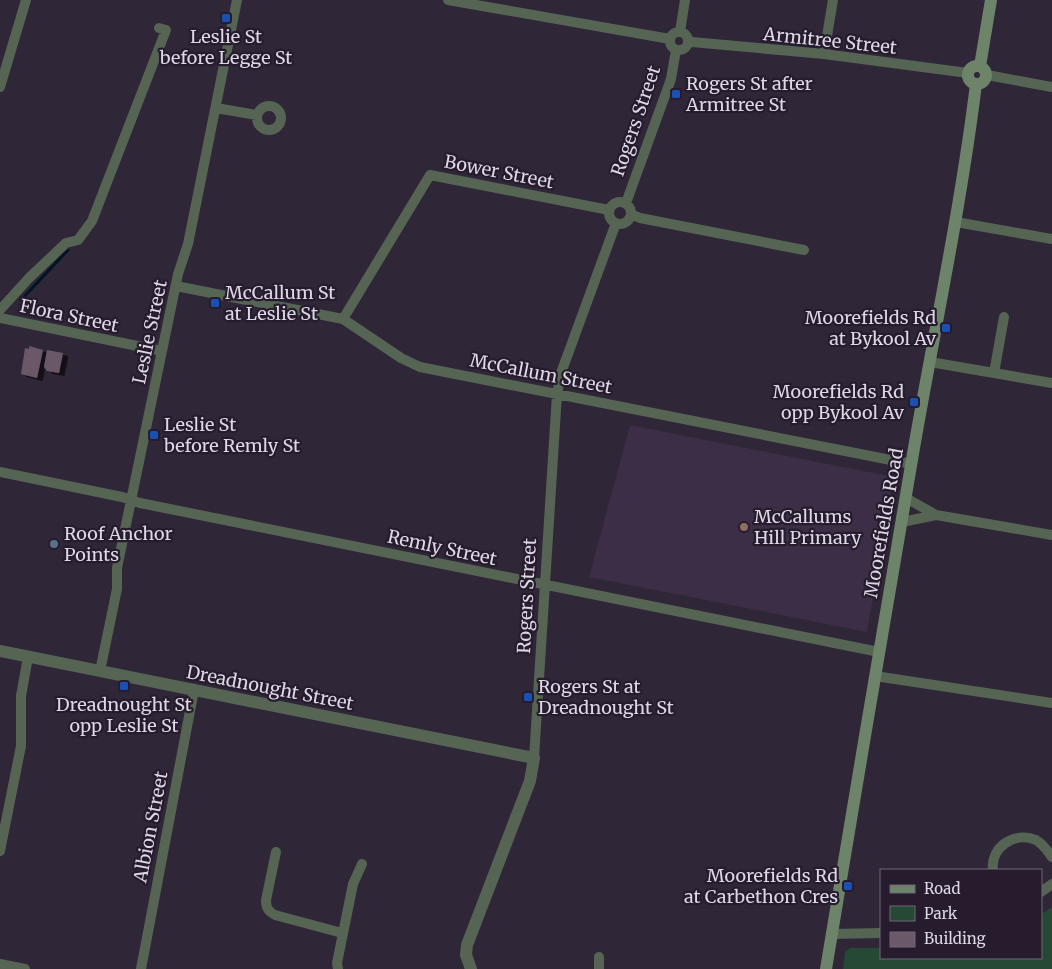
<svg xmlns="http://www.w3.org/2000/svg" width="1052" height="969" font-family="Merriweather,serif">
  <defs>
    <filter id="shadow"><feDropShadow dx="5.5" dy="3" stdDeviation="0" flood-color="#0009"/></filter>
  </defs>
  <rect width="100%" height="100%" fill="#2f2638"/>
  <path fill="#3b2e46" d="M630,425L894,477L867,632L589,577Z"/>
  <path fill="#254934" d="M1052,907V969H843L845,952L850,948H881V958H1041V912L1043,913Z"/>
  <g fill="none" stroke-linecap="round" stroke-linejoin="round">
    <path stroke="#001524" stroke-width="3" d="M21,300L68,250"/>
  </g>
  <path fill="#6b5869" filter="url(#shadow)" d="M29,346L43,350L37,378L21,374L25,348L29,349Z
    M47,350L63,353L59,373L47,371L44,367Z"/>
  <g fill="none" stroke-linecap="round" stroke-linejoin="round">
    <path stroke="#556453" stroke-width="10" d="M448,0L670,39
      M670 41a9 9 0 1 1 18 0a9 9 0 1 1-18 0Z
      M680,32L685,0
      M688,40L692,42L824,54L968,73
      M824,54L833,0
      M987,75L1052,87
      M0,87L26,0
      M257 118a12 12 0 1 1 24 0a12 12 0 1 1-24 0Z
      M216,108L257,115
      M609 213a11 11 0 1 1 22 0a11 11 0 1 1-22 0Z
      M626,203L671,79L676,50
      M631,214L640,218L804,250
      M956,222L1052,239
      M176,286L343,319L401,358L420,367L911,464
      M0,310L29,278L66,243L78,240L92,221L166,30L159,28
      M0,318L162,351
      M343,319L430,175L609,210
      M930,362L1052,383
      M994,373L1004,317
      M0,472L122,497L140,503L879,652
      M906,498L936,515L1052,535
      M902,522L936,515
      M100,671L117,589V568L162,351L178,274L188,244L237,0
      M875,676L1052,703
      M534,758L557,394L561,373L616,223
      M0,851L21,746V696L28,657
      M276,852L266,900C266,908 268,911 275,915L342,933
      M993,870C990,847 1015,831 1036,840C1043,844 1047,850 1052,857
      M1041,892L1052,884
      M832,934L881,933
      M599,957V969
      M0,964L25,969
      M141,969L194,690
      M338,969L337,963L353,884L362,864"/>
    <path stroke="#556453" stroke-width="12" d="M0,651L534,758L530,781L467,945L466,955L471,969"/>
    <path stroke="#6d846a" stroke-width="12" d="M968 75a9 9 0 1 1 18 0a9 9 0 1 1-18 0Z
      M980,66L991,0
      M826,969C855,795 884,622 914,448C935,327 961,206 976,84"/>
  </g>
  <g fill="#1a4fb4" stroke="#261c2e" stroke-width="2">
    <rect x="221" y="13" width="10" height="10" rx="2.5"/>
    <rect x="671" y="89" width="10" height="10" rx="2.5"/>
    <rect x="210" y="298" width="10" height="10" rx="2.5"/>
    <rect x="941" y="323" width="10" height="10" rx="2.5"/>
    <rect x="909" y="397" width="10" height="10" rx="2.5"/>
    <rect x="149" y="430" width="10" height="10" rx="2.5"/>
    <rect x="119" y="681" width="10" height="10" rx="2.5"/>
    <rect x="523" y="692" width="10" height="10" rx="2.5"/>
    <rect x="843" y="881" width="10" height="10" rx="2.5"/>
  </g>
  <circle fill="#8d6e63" stroke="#261c2e" stroke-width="2" cx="744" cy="527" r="5"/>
  <circle fill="#5c6f8a" stroke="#261c2e" stroke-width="2" cx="54" cy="544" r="5"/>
  <g text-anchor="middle" stroke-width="4.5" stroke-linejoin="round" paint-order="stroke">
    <g font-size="18" fill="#ded8e4" stroke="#261c2e" text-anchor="start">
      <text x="226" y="43" text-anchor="middle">Leslie St<tspan x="226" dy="21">before Legge St</tspan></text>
      <text x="686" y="90">Rogers St after<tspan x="686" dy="21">Armitree St</tspan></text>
      <text x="225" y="299">McCallum St<tspan x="225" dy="21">at Leslie St</tspan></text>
      <text x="936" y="324" text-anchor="end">Moorefields Rd<tspan x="936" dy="21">at Bykool Av</tspan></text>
      <text x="904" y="398" text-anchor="end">Moorefields Rd<tspan x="904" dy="21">opp Bykool Av</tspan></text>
      <text x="164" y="431">Leslie St<tspan x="164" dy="21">before Remly St</tspan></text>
      <text x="754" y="523">McCallums<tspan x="754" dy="21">Hill Primary</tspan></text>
      <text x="64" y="540">Roof Anchor<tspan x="64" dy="21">Points</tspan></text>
      <text x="538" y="693">Rogers St at<tspan x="538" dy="21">Dreadnought St</tspan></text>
      <text x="124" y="711" text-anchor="middle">Dreadnought St<tspan x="124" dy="21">opp Leslie St</tspan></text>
      <text x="838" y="882" text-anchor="end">Moorefields Rd<tspan x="838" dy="21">at Carbethon Cres</tspan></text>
    </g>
    <g font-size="18" fill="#ded8e4" stroke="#261c2e">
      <text transform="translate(830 41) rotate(6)" y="6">Armitree Street</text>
      <text transform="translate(636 121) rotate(-71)" y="6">Rogers Street</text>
      <text transform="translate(499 172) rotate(11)" y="6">Bower Street</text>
      <text transform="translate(69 316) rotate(12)" y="6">Flora Street</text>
      <text transform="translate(150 332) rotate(-78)" y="6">Leslie Street</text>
      <text transform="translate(541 374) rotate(11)" y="6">McCallum Street</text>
      <text transform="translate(884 523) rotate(-80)" y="6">Moorefields Road</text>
      <text transform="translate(442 548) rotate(12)" y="6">Remly Street</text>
      <text transform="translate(527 596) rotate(-87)" y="6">Rogers Street</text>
      <text transform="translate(270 688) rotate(11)" y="6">Dreadnought Street</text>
      <text transform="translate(151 827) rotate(-79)" y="6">Albion Street</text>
    </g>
  </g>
  <rect x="880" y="869" width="162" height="90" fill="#261c2e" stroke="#706777"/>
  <rect x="890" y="885" width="25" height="8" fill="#6d846a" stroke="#706777"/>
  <text x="924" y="894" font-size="15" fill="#ded8e4">Road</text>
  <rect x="890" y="906" width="25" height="15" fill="#254934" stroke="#706777"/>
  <text x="924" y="919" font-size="15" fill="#ded8e4">Park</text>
  <rect x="890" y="932" width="25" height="15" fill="#6b5869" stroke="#706777"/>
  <text x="924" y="944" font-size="15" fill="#ded8e4">Building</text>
</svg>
